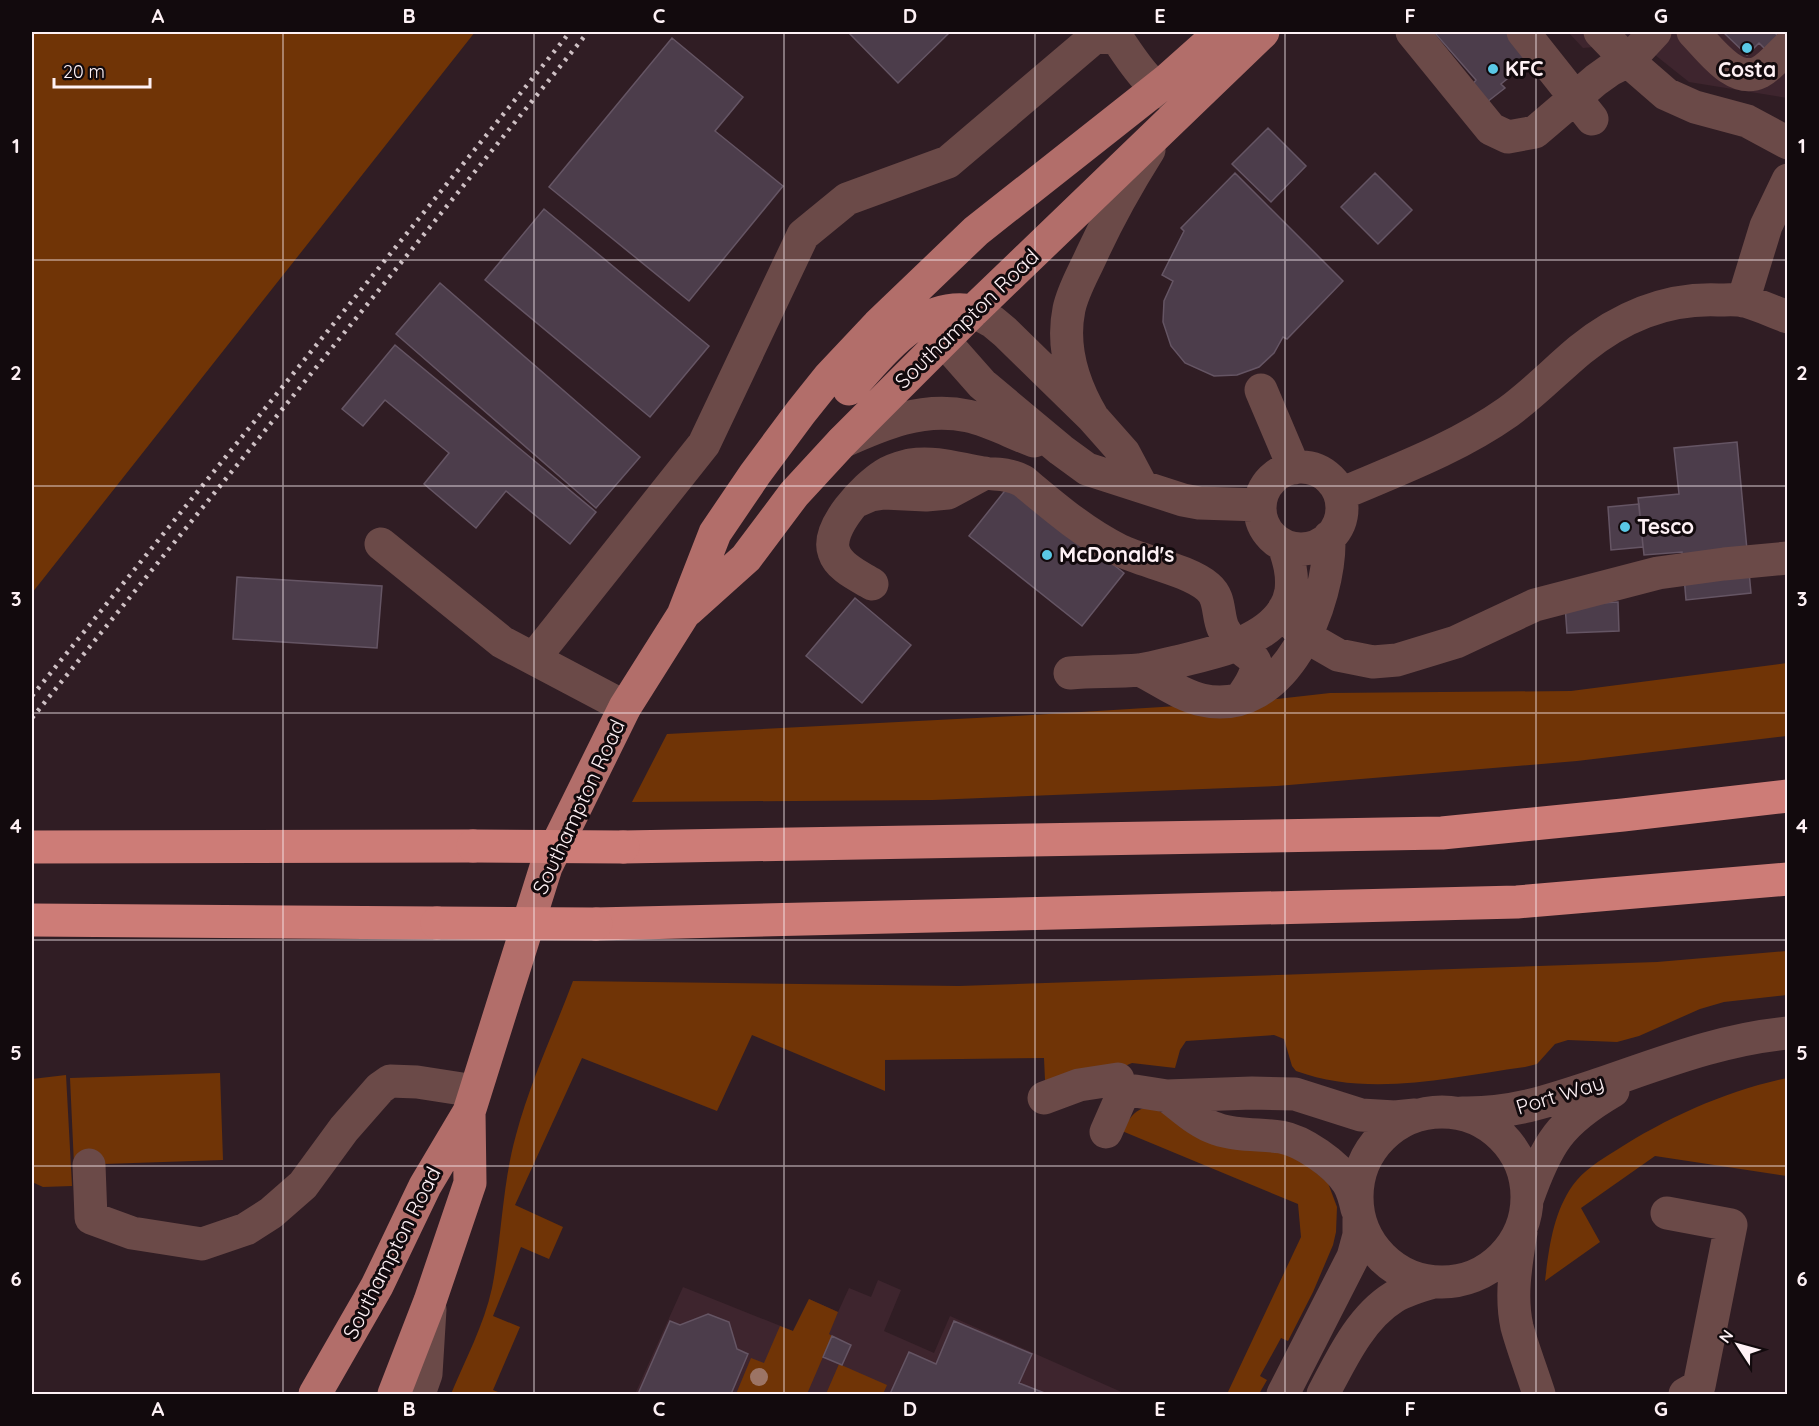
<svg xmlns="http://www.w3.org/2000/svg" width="1819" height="1426" font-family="Quicksand,sans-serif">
  <rect width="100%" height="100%" fill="#301d24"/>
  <path fill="#3e252e" d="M1568,32H1787V98L1689,82L1640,43L1583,48Z
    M878,1280L901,1290L884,1331L934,1353L950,1316L1126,1394H635L683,1287L793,1331L809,1299L838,1312L849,1288L871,1297Z"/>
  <path fill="#703406" d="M32,32H475L32,593Z
    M1787,663V736L1577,761L1277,786L933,800L632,802L667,734L1015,716L1259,701L1330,693L1571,691Z
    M1787,951V995L1724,1002L1700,1009L1639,1036L1617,1042L1568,1040L1555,1044L1537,1064L1525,1067C1450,1077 1370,1098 1296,1071L1292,1066L1284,1039L1274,1035L1186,1041L1180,1050L1175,1068L1132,1063L1103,1075L1045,1080L1044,1058L885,1060V1091L752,1035L717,1111L582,1058L515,1205L563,1227L549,1259L521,1247L493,1316L520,1327L493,1390L503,1394H451C465,1360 484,1325 492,1288C502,1237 502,1185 516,1135C530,1082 554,1032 573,981L959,986L1657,962Z
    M220,1073L223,1160L74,1165L70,1078Z
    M66,1075L72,1186L43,1187L32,1182V1079Z
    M1787,1078V1176L1655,1156L1581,1208L1600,1242L1545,1281C1549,1248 1553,1213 1573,1185C1583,1171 1600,1160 1615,1151C1668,1117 1726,1091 1787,1078Z
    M1144,1108H1154L1166,1115L1288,1149L1328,1183L1337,1207L1336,1232L1333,1245L1313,1292L1288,1341L1281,1338L1260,1376L1267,1380L1259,1394H1227L1301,1237L1298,1204L1122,1131C1128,1121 1133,1111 1144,1108Z
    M809,1299L838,1312L829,1334L832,1336L807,1394H736L751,1358L764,1363L780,1326L793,1331Z
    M839,1364L887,1385L883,1394H826Z"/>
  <path fill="#4c3d4b" stroke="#655564" stroke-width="1.5" d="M848,32H950L898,83Z
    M1434,32H1508L1531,59L1501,84L1505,88L1487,102L1472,85L1476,80Z
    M1723,32H1774L1781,39L1768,52L1759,43L1747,55Z
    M672,38L743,97L715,131L783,186L689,301L549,187Z
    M1268,128L1306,166L1271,202L1232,164Z
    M1235,173L1343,281L1287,339L1283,337L1274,353L1259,367L1237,375L1214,376L1185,363L1171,346L1163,322L1164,301L1173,281L1162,275L1184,231L1181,228Z
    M1375,173L1412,210L1378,244L1341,207Z
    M544,209L709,346L650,417L485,280Z
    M440,283L640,457L596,508L396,334Z
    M395,345L596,512L570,544L506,491L476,528L424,484L449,453L385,400L363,426L342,409Z
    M1737,442L1751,593L1686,600L1682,552L1644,555L1638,498L1679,494L1674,448Z
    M1011,483L1124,573L1082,626L969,536Z
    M1639,504L1643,547L1611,550L1608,507Z
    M237,577L382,586L377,648L233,639Z
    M855,598L911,645L862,703L806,656Z
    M1618,602L1619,631L1567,633L1565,605Z
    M708,1314L729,1322L737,1349L748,1354L731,1394H638L670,1321L680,1325Z
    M954,1321L1032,1354L1019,1383L1047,1394H890L909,1352L936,1364Z
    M832,1336L851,1345L842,1365L823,1357Z"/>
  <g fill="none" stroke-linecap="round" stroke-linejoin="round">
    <path stroke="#6b4a48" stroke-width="33" d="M1116,32L1117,38C1131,58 1156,102 1184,96
      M1412,32L1491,129L1508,137L1535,132L1596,80L1610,70L1628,61L1655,32
      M1523,32L1592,119
      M1600,32L1628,61L1666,94L1695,107L1747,121L1788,143
      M1693,32C1709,48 1734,85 1760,72C1771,66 1779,55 1788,47
      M1743,301L1766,226L1788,180
      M973,311L993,322L1005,332L1093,418L1124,453L1141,485
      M944,341L982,384L1061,450L1087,469L1183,500L1199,503L1260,505
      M1261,390L1294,468
      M1093,418C1074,386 1061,348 1069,309C1073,290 1084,272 1092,254C1109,217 1127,185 1149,150
      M842,442C882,424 923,406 968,416C991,421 1012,433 1034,441
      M1260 508a41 41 0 1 1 82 0a41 41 0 1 1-82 0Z
      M1341,494C1397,470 1457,448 1508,412C1534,393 1556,370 1580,350C1621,317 1665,298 1718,300C1726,300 1737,299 1745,301C1759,305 1774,312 1788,317
      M855,502L871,495L884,493L926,495L948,493L985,473
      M381,544L502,642L625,707
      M872,584C859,576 839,568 834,552C825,528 866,486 884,475C891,470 902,467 910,465C936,461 958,469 983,473C999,475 1007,473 1023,481C1053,506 1084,533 1119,550C1144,562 1188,570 1208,587C1221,598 1217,614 1223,628C1239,661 1277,649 1241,698
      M1284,609L1291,622L1305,636L1338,655L1373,662L1397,660L1456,642L1535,605L1658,573L1724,564L1788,558
      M534,658L704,444L803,235L847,199L948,162L1095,37L1117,38
      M1140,670C1160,680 1180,695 1202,700C1285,719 1331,602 1329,537
      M1070,673C1093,671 1116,672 1139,670C1153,668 1167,664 1180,661C1218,652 1283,638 1291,591C1293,574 1289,561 1284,546
      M1135,1091L1167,1096L1252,1093L1295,1094L1361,1115L1395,1117L1415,1115
      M1167,1096C1183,1108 1198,1123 1217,1129C1237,1136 1260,1134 1281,1137C1303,1141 1336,1164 1348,1183C1353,1191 1355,1200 1357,1209
      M1044,1098L1079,1085L1118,1079
      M1357 1197a85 85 0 1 1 170 0a85 85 0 1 1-170 0Z
      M1462,1113C1512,1114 1549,1101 1597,1085C1659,1064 1721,1039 1788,1033
      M1106,1132L1120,1100
      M89,1165L91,1218L132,1233L202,1244L246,1229L271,1213L303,1185L344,1129L380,1088L390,1081L417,1082L475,1091
      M1527,1200C1547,1143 1560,1122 1613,1091
      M1667,1213L1731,1225L1699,1386L1685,1394
      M1521,1232C1516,1263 1510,1296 1517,1327C1523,1349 1532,1372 1539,1394
      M419,1394L426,1374L430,1309
      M1283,1394L1353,1257L1359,1235V1219
      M1323,1394C1341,1360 1360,1318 1394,1297C1406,1290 1420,1286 1434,1282"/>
    <path stroke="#b26e6a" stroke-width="33" d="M849,389C882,354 919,301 973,311
      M688,610L746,558L794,494L842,442L973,311L1263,32
      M315,1394L377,1286L425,1186L469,1112L546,867L625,707L683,615L715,533L755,474L801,412L829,377L878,325L976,231L1166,81L1221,32
      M394,1394L430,1301L470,1183L469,1112"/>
    <path stroke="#cd7c77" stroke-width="33" d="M32,847L473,846
      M623,847L1442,833L1623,815L1788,796
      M32,920L437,923
      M596,924L1517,902L1788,879"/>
    <path stroke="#cec0c4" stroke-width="4.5" stroke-dasharray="3 6" stroke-linecap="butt" d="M32,696L570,32
      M32,718L588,32"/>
    <path stroke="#cd7c77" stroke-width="33" d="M473,846L623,847
      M437,923L596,924"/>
  </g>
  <circle fill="#9c7465" cx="759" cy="1377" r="9"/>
  <path fill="none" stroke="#fef1f5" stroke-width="1.5" stroke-opacity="0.55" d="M283,32V1394M534,32V1394M784,32V1394M1035,32V1394M1285,32V1394M1536,32V1394M32,260H1788M32,486H1788M32,713H1788M32,940H1788M32,1166H1788"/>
  <g fill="#5ac8e6" stroke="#120a0d" stroke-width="2">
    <circle cx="1747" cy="48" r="6"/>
    <circle cx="1493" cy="69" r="6"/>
    <circle cx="1625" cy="527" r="6"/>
    <circle cx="1047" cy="555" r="6"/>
  </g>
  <g text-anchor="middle" stroke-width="6" stroke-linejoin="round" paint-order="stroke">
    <g font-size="21" font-weight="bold" fill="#fef1f5" stroke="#120a0d" text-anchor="start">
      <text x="1505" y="76">KFC</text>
      <text x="1747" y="77" text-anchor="middle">Costa</text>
      <text x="1637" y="534">Tesco</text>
      <text x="1059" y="562">McDonald's</text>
    </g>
    <g font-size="21" fill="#fef1f5" stroke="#120a0d">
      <text transform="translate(967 319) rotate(-44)" y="7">Southampton Road</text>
      <text transform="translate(579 807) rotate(-65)" y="7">Southampton Road</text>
      <text transform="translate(1560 1095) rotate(-17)" y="7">Port Way</text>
      <text transform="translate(392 1253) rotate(-63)" y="7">Southampton Road</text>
    </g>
  </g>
  <rect width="1819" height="1426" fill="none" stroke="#120a0d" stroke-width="66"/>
  <g transform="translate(1738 1345) rotate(306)" stroke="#120a0d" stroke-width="4.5" paint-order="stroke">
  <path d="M0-4.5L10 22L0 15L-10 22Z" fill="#fef1f5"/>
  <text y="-9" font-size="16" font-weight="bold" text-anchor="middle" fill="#fef1f5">N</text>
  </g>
  <path d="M54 78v9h96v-9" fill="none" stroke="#fef1f5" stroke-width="3"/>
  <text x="63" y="78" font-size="18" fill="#fef1f5" stroke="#120a0d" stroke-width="4.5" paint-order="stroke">20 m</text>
  <rect x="33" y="33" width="1753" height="1360" fill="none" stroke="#fef1f5" stroke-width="2"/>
  <g font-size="20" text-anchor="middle" font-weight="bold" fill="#fef1f5">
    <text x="158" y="23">A</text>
    <text x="409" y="23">B</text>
    <text x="659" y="23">C</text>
    <text x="910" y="23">D</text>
    <text x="1160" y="23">E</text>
    <text x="1410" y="23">F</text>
    <text x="1661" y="23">G</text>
    <text x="16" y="153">1</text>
    <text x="1802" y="153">1</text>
    <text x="16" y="380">2</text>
    <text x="1802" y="380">2</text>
    <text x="16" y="606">3</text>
    <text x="1802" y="606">3</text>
    <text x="16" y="833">4</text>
    <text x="1802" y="833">4</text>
    <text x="16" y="1060">5</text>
    <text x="1802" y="1060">5</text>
    <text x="16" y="1286">6</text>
    <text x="1802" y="1286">6</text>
    <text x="158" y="1416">A</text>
    <text x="409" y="1416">B</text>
    <text x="659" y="1416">C</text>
    <text x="910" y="1416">D</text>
    <text x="1160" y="1416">E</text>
    <text x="1410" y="1416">F</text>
    <text x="1661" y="1416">G</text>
  </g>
</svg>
